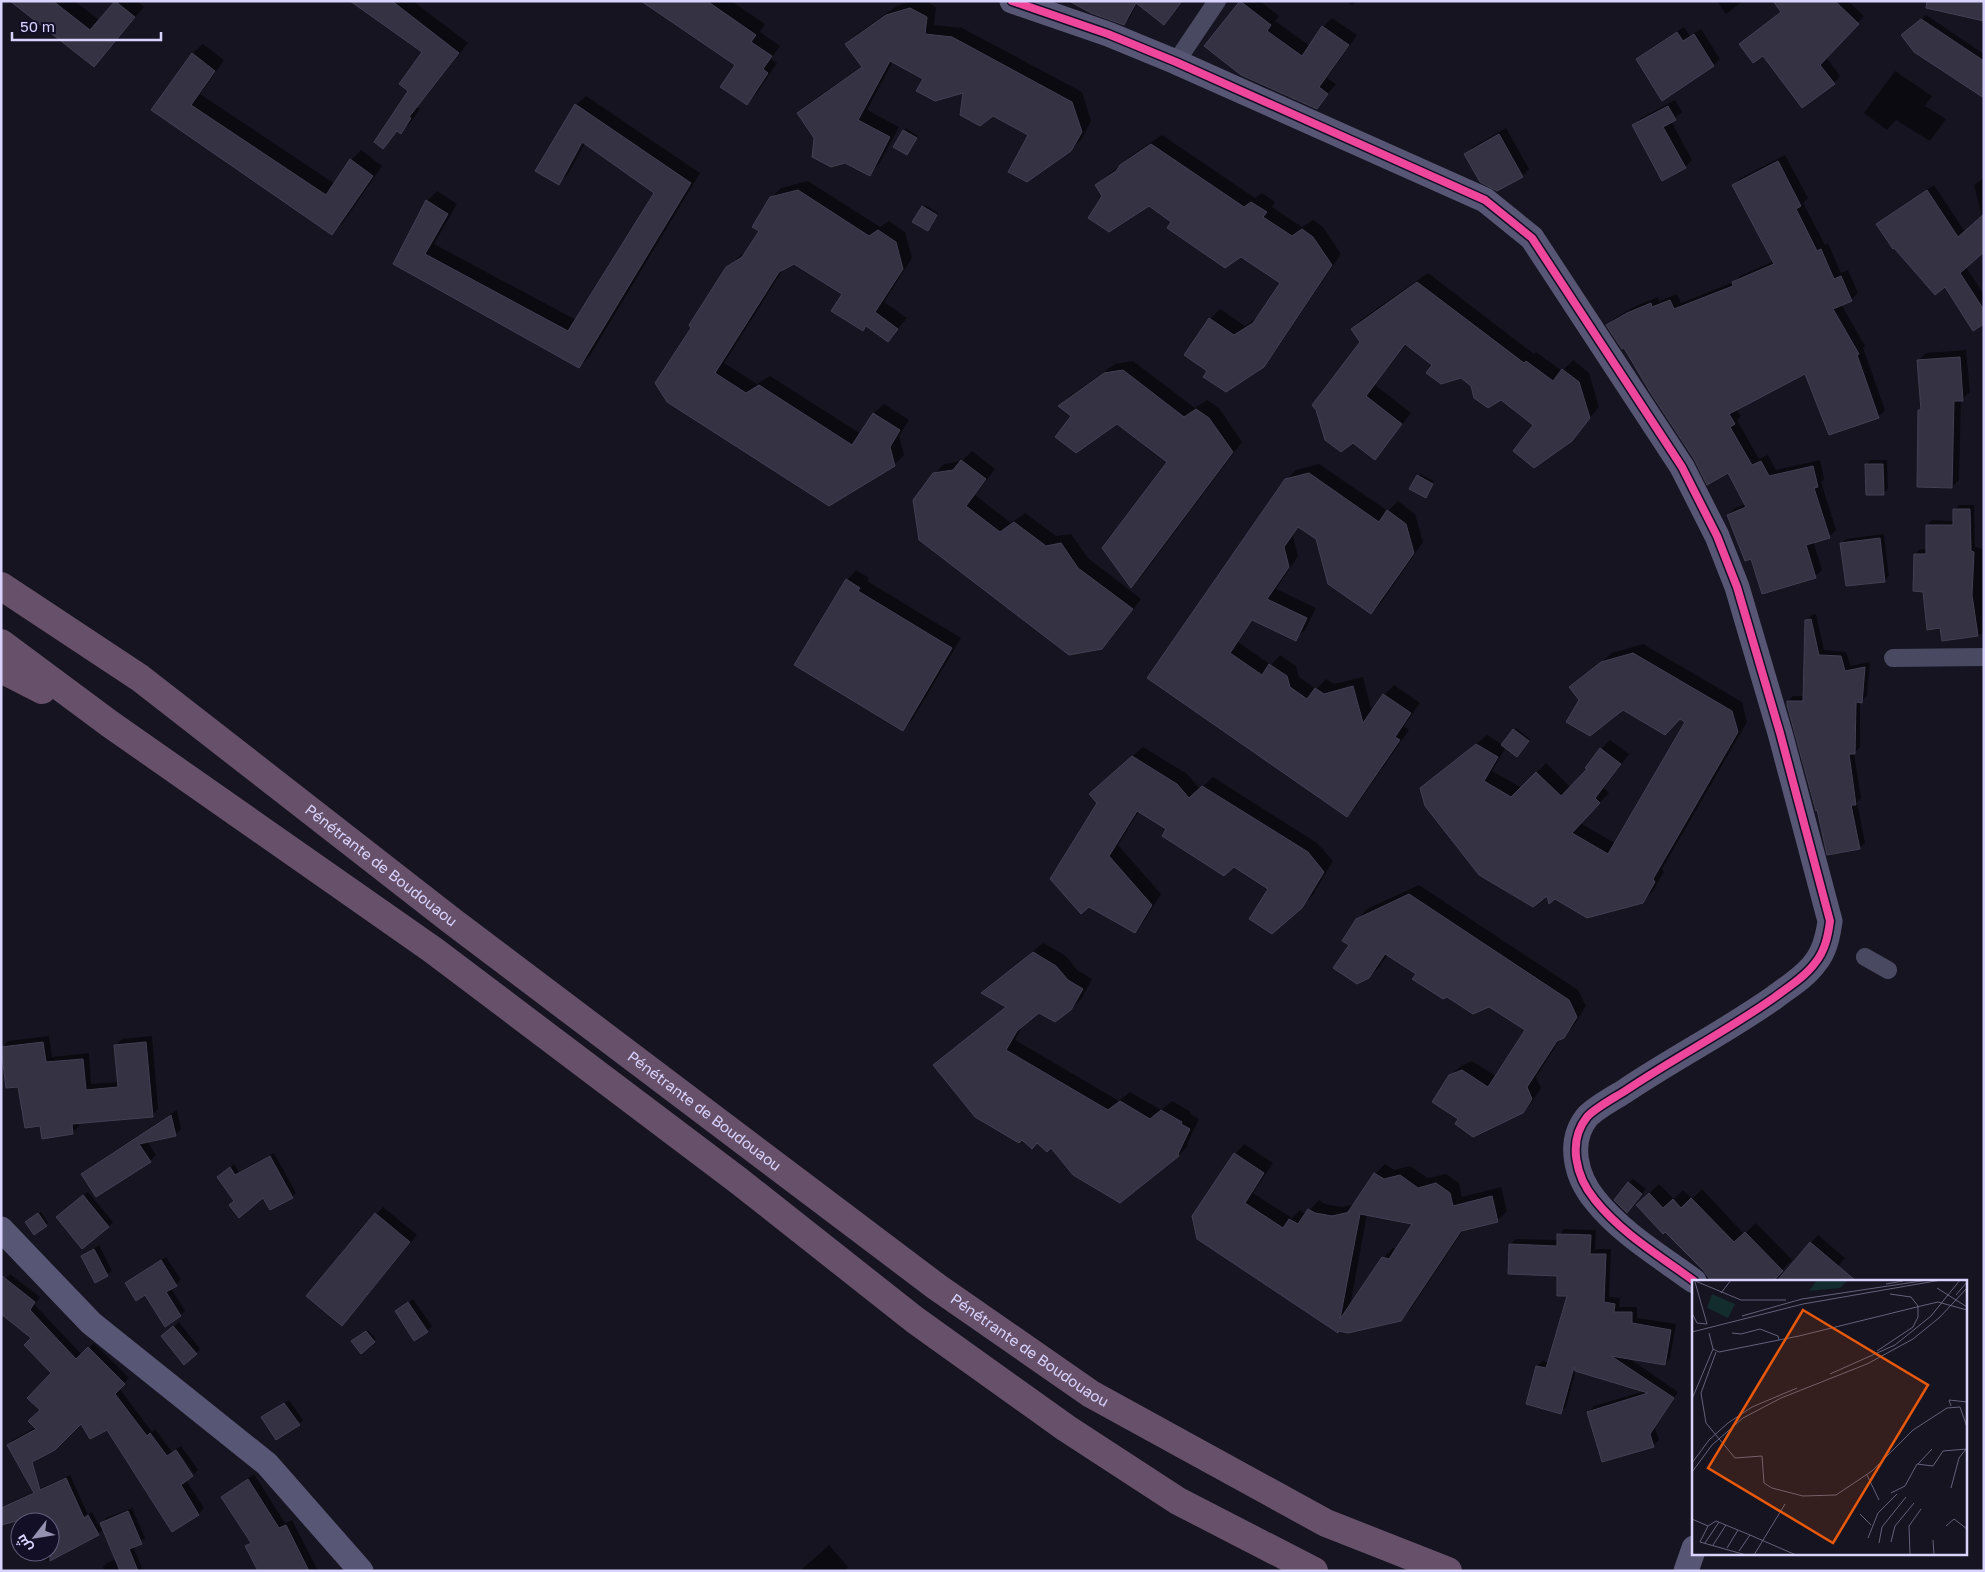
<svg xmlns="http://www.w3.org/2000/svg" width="1985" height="1572" font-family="'Golos Text',Cairo,sans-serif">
  <rect width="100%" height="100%" fill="#161421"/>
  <path fill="#0007" fill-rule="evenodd" d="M12,1H75L100,21L117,1H138L144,7L94,65Z
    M352,1H413L468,43L417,107L420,109L410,123L401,132L398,131L383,147L409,90L424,52Z
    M643,1H731L765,24L760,32L780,46L771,59L777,63L757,93L747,103L737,65Z
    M912,1H925L936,7L934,25L962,28L1082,92L1091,121L1081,140L1070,150L1030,134L964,91L893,61L867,110L899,127L879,164L869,174L816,138L798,113L808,104L862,66L847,44L857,34L897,6Z
    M1080,1H1182L1164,24L1137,3L1130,18L1124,24Z
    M1242,1H1260L1279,16L1275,21L1310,46L1323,27L1332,18L1357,35L1327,78L1336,84L1316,108L1206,46Z
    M1346,1H1356L1352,5Z
    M1717,1H1743L1726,14Z
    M1775,1H1848L1864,16L1826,57L1840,76L1834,83L1741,44L1782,11Z
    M1926,15L1984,54V97L1920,54L1918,55L1903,35Z
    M1684,27L1690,36L1701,29L1720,59L1714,65L1662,99L1637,59L1644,53Z
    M203,44L224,60L200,94L335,184L351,160L361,150L382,166L342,224L332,233L153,109L193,53Z
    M1895,71L1932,96L1925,106L1946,119L1930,141L1896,120L1887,130L1864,113Z
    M586,96L700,173L589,357L579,366L395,264L427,201L437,191L457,204L434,244L576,320L656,192L585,143L568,174L558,183L576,105ZM584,136L586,138L566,174H563Z
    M1675,100L1682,112L1671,121L1692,160L1685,167L1634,126L1641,118Z
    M906,128L918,136L907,154L895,146Z
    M1506,128L1529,169L1522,176L1466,154L1473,147Z
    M1162,135L1255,198L1262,193L1275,202L1272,207L1302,227L1313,220L1323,227L1341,254L1273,355L1263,366L1209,371L1210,319L1220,309L1245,326L1258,317L1282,283L1241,256L1173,222L1149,205L1104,196L1096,185L1131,156Z
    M1785,155L1808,198L1803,203L1825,245L1828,243L1841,273L1848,270L1858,293L1851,300L1841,304L1865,346L1863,348L1885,410L1878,417L1805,372L1736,409L1741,416L1737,420L1759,459L1768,455L1776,470L1820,460L1824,479L1821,482L1836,530L1829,537L1813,541L1822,570L1815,576L1752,557L1728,515L1735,508L1746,504L1729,471L1695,458L1624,346L1608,325L1615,318L1636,306L1658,297L1659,301L1677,294L1681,303L1734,282L1740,276L1774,261L1734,185L1741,178Z
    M1984,178V251L1966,267L1984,295V323L1878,224L1884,218L1934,185L1965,232L1982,216L1974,185Z
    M808,181L880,227L889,221L905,232L912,258L884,302L907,318L888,340L867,325L863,330L844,294L794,262L784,268L724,363L757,384L770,376L861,434L874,413L884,404L909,420L899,436L904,455L894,465L668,401L692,328L727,268L738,257L747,251L760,231L771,198L781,188Z
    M925,205L938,213L930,228L923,207Z
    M1428,273L1534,354L1536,352L1562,371L1573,360L1589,373L1599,407L1571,440L1501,398L1472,385L1461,377L1434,364L1407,343L1375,385L1411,413L1384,448L1375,458L1353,441L1361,342L1352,329L1362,319Z
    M1966,350L1970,392L1961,400L1959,480L1952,487L1919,410L1922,408L1918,361L1926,353Z
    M1133,361L1195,408L1207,400L1219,408L1242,442L1141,577L1131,586L1169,462L1117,422L1073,415L1060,406L1070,396L1115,364Z
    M972,451L995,469L975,495L1011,523L1025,513L1056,536L1071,534L1088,558L1141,599L1112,638L1102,648L934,474L944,464L962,461Z
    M1871,460H1887L1888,489L1883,494L1866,465Z
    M1319,464L1388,511L1398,501L1415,514L1423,542L1381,603L1371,613L1317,538L1299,526L1293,536L1298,556L1276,589L1316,608L1305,630L1295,639L1254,619L1238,642L1271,665L1280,655L1296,666L1299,677L1316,689L1326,679L1334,684L1363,677L1372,712L1384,695L1394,685L1420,703L1404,726L1409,730L1356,806L1347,815L1149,677L1286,480L1296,470Z
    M1420,474L1434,481L1427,495L1411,489Z
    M1959,505H1974L1975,547L1984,549V634L1943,640L1941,627L1924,590L1915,554L1920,549L1927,550V525L1932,520L1954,521V510Z
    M1884,534L1889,576L1885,580L1842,543L1846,539Z
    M856,570L869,578L867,581L961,638L912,720L903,729L847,580Z
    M1816,614L1824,650L1846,652L1851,666L1870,662L1867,696L1860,701V747L1854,753L1861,798L1857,802L1865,843L1859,848L1818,809L1788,701L1793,696H1805L1806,620L1812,615Z
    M1643,644L1742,702L1747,722L1662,869L1664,872L1652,892L1642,902L1547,894L1421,789L1487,735L1503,745L1516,728L1530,739L1519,754L1506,747L1492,771L1522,788L1546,763L1571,788L1589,769L1601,749L1610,740L1629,754L1604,788L1609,793L1580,823L1615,843L1686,722L1681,717L1581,700L1571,688L1612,653Z
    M1143,747L1187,774L1200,789L1213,777L1317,843L1333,861L1312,896L1301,907L1139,811L1118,845L1161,894L1144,921L1135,931L1089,905L1101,784Z
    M1419,885L1578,990L1586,1006L1573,1027L1561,1038L1536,1077L1541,1088L1532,1102L1522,1112L1460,1119L1450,1076L1461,1066L1472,1061L1496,1076L1527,1030L1490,1005L1417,974L1388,954L1379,967L1369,977L1350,945L1357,920L1367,909Z
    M1043,943L1066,956L1077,970L1092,979L1081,999L1071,1009L1039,1011L1024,1023L1015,1040L1119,1101L1130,1092L1161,1110L1172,1101L1191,1112L1190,1114L1199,1119L1187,1144L1188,1146L1179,1155L1051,1146L935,1065L1007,1006L983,993Z
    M49,1036L52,1057L89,1053L91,1084L119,1082L116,1045L122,1039L152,1036L158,1109L152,1116L78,1123L79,1126L73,1132L41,1124L19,1086L2,1048L8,1041Z
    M177,1110L181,1129L175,1135L147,1141L156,1155L150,1161L83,1174L89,1168Z
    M1244,1144L1273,1163L1253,1193L1292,1218L1300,1210L1306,1214L1319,1200L1325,1204L1342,1207L1355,1204L1375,1174L1385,1164L1394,1170L1410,1166L1428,1178L1446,1174L1459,1183L1462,1197L1501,1187L1507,1211L1497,1221L1464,1229L1410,1310L1400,1320L1338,1332L1198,1238L1235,1154ZM1367,1214L1415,1223L1397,1249L1393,1248L1383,1258L1350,1307Z
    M274,1153L296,1193L292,1197L264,1196L235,1201L218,1177L234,1164L239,1172Z
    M1633,1179L1646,1189L1632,1207L1628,1183Z
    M1659,1184L1674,1199L1683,1190L1692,1199L1702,1189L1744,1234L1756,1223L1792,1260L1771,1281L1704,1269L1638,1205Z
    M88,1192L113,1222L108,1227L62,1213Z
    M383,1207L417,1235L349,1317L376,1214Z
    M41,1212L48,1223L46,1225L29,1220Z
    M1564,1229L1596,1230L1595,1249H1611L1609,1297L1620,1298L1619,1307H1637V1318L1676,1324L1670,1358L1665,1364L1627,1357L1678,1392L1655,1428L1659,1440L1653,1446L1589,1412L1594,1406L1645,1391L1576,1370L1566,1407L1560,1412L1527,1403L1537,1366L1543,1361L1549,1362L1569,1295L1558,1275L1510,1244L1516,1239L1558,1240L1559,1235Z
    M1818,1235L1845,1258L1826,1281L1782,1276Z
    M99,1245L112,1271L96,1282L82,1256Z
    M166,1257L181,1280L171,1288L185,1311L180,1315L126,1284Z
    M10,1274L40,1297L34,1304L82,1355L94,1343L129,1378L119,1388L152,1432L155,1429L172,1452L174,1451L192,1476L186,1480L204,1508L199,1514L172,1530L108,1428L82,1422L8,1446L13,1440L36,1427L53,1373L33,1338L5,1279Z
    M413,1299L432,1326L427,1331L396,1311Z
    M179,1322L200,1349L196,1354L167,1332Z
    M368,1330L376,1339L362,1352L354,1339Z
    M289,1400L303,1420L299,1424L262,1417Z
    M181,1446L198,1470L194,1474L176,1449Z
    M254,1474L285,1523L292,1520L318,1571H259L246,1546L251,1541L222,1497Z
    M70,1475L88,1515L92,1512L102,1530L98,1534L46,1561L43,1552H50V1522H34L32,1515L1,1525V1507Z
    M132,1508L145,1538L133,1546L143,1571H104L103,1567L107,1563L117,1559L102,1523L106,1518Z
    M829,1545L848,1567L845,1571H800Z"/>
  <path fill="#343243" stroke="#433f54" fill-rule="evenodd" d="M10,1H53L90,30L115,1L135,17L94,67Z
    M350,1H392L459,53L409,117L411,118L401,134L397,131L383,149L374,142L408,91L399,84L422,52Z
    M641,1H707L756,35L751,42L772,56L763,69L768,73L747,105L720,87L735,65Z
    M1069,1H1182L1164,25L1136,3L1124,25L1091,13Z
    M1240,1L1271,25L1267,31L1302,56L1322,26L1349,45L1319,87L1328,94L1317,109L1241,75L1204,46Z
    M1773,1H1835L1859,24L1820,65L1835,84L1802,108L1763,56L1753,63L1739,44L1781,12Z
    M1927,1H1984V21L1926,8Z
    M910,8L927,17L925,34L952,37L1072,102L1082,132L1071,151L1027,182L1008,172L1028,135L993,116L980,126L960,115L963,93L935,101L916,91L923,79L890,61L858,120L890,137L870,176L845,163L831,167L812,157L814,138L797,113L862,67L845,44L886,15Z
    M1921,19L1984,61V98L1914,52L1901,35Z
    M1677,32L1683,41L1694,34L1714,66L1662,101L1636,59Z
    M192,53L215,71L191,105L326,195L350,159L373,176L332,235L151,110Z
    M575,104L691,183L579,368L393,264L426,200L448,214L425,254L568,331L654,193L582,142L559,185L535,171Z
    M1668,106L1676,120L1663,127L1686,168L1662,181L1632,125Z
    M903,130L917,138L907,155L893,147Z
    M1499,134L1523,177L1497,191L1480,182L1464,154Z
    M1151,144L1244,207L1251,202L1267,212L1263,217L1292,236L1302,229L1313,237L1332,265L1264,367L1226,392L1203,377L1207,371L1184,355L1209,318L1234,335L1253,323L1280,283L1241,257L1225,268L1167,228L1171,222L1149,206L1109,232L1088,218L1102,196L1095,185L1116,171L1120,165Z
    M1778,161L1801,206L1796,209L1817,251L1821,249L1834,279L1841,276L1852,301L1833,309L1859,354L1857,355L1879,418L1829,435L1805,374L1729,414L1735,424L1730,427L1752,465L1761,461L1769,476L1813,466L1818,487L1814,488L1830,538L1806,545L1816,578L1762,594L1751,559L1745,561L1727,515L1746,507L1728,473L1707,485L1694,459L1650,392L1624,348L1622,349L1606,325L1627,313L1651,303L1652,307L1670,300L1674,309L1733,286L1732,282L1774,264L1732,185Z
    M798,190L869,236L878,230L896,242L903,269L875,312L898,329L888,342L866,326L863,331L831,311L842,294L794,264L779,272L715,373L746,393L759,385L852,445L873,413L900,430L890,447L895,466L829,506L667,402L655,383L691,328L689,325L726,267L742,257L759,231L752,227L770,197Z
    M1927,190L1958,237L1984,214V252L1960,273L1984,310V324L1973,331L1945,287L1935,295L1894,248L1893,249L1876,224Z
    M922,206L937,215L928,231L912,222Z
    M1417,282L1524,363L1526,361L1553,381L1562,369L1579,382L1590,418L1572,441L1534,468L1513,451L1533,425L1501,400L1488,408L1474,398L1471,386L1461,378L1441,384L1426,373L1432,365L1405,344L1366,396L1402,424L1375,460L1353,443L1341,452L1325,440L1316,410L1312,405L1360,342L1351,329Z
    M1960,357L1963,401H1954L1952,488L1917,487L1918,410H1921L1917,360Z
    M1123,370L1184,417L1196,409L1209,418L1233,452L1131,588L1102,548L1167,462L1117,424L1076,453L1055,437L1071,416L1058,406L1104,373Z
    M961,460L986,479L966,506L1000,532L1014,522L1046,546L1061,543L1078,568L1133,609L1102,649L1069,655L919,540L913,500L933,473L953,470Z
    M1865,464H1883L1884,495H1866Z
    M1309,473L1379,522L1387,510L1406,524L1414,553L1371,614L1328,584L1316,539L1298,527L1284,547L1289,567L1267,599L1307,618L1296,641L1252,620L1230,653L1262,675L1269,664L1287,676L1290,687L1307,699L1315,688L1324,694L1353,686L1363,723L1383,694L1411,713L1395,737L1400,740L1347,817L1147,678L1285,479Z
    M1417,475L1433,484L1426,498L1409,489Z
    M1953,509H1970L1971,551L1974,552L1972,595L1978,636L1942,641L1940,628L1927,630L1923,592L1913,591L1914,554H1926V525H1953Z
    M1880,538L1885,582L1846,586L1840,543Z
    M846,579L860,588L858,591L952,648L903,731L794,665Z
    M1811,619L1819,655L1841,656L1845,671L1865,667L1862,703L1856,702L1855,754H1849L1856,805H1851L1860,849L1827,855L1817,810L1816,811L1787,705V701H1803L1805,620Z
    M1633,653L1732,711L1738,732L1653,879L1655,882L1643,903L1587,918L1555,899L1549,904L1547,896L1533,907L1479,875L1425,806L1420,788L1476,744L1498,757L1484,781L1511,797L1536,772L1561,796L1587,769L1585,768L1600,748L1621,764L1595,798L1600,803L1572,833L1608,854L1685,722L1680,719L1665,735L1623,710L1590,736L1566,722L1579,700L1569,687L1601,662Z
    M1513,729L1529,741L1517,757L1501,745Z
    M1132,756L1177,784L1189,798L1202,786L1308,852L1324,872L1302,908L1272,934L1249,919L1268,889L1234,867L1224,876L1162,836L1166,829L1137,811L1109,856L1152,905L1135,933L1089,907L1081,914L1050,879L1097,803L1089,794Z
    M1409,894L1569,1000L1577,1017L1564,1038L1557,1041L1527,1087L1532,1099L1523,1113L1473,1137L1455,1124L1458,1119L1432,1102L1449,1075L1462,1070L1488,1087L1525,1030L1489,1007L1473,1014L1447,997L1443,999L1412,979L1416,974L1385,954L1369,978L1357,984L1333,968L1349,945L1342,941L1356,919Z
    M1033,952L1056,966L1068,980L1083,989L1071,1010L1055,1022L1039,1013L1017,1031L1006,1050L1108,1110L1120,1101L1150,1119L1161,1110L1182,1122L1181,1124L1190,1129L1178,1154L1179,1156L1120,1203L1073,1175L1051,1148L1047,1152L1037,1143L1032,1149L1022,1140L1019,1143L975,1117L933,1065L1006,1007L981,993Z
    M43,1042L46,1062L83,1059L86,1090L118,1087L114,1045L146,1042L153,1117L72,1124L73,1134L42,1139L40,1126L25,1128L18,1087L6,1088L1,1047Z
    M171,1115L176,1136L139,1144L151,1162L96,1197L81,1174Z
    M1234,1153L1264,1173L1245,1203L1283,1228L1289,1219L1298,1224L1308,1209L1315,1213L1332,1216L1350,1212H1348L1374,1173L1384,1179L1400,1175L1418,1188L1436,1183L1450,1193L1453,1206L1492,1196L1498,1222L1461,1231L1401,1321L1348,1333L1338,1331V1333L1197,1239L1192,1216ZM1360,1214L1412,1224L1389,1259L1382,1257L1340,1319Z
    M270,1156L293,1198L270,1210L263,1198L239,1218L229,1205L234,1201L217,1177L230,1167L235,1175Z
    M1628,1182L1642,1194L1627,1213L1614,1200Z
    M1649,1193L1663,1208L1673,1199L1681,1208L1691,1198L1734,1242L1745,1232L1783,1271L1773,1281H1711L1703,1270L1665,1232L1663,1234L1636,1205Z
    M83,1195L109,1227L82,1249L56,1217Z
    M38,1213L47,1226L34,1235L25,1222Z
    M375,1213L410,1242L342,1326L306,1296Z
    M1557,1234L1591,1235L1590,1254H1606L1604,1302L1615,1304L1614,1312H1632V1323L1671,1330L1665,1365L1611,1356L1674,1398L1650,1434L1654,1447L1602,1462L1587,1412L1648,1393L1575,1371L1574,1367L1561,1414L1526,1404L1536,1366L1546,1368L1567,1296H1557V1276L1508,1274L1509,1244L1557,1246Z
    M1810,1242L1856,1281H1777Z
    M94,1249L108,1276L95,1283L81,1256Z
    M161,1260L177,1286L166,1292L181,1316L165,1327L145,1295L136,1301L125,1283Z
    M1,1275L35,1302L30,1310L76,1359L88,1347L125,1384L115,1394L147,1436L150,1433L167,1456L176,1450L193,1476L181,1485L199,1515L172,1532L107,1430L90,1439L81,1424L55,1450L32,1462L40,1490L66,1478L84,1518L88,1515L99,1535L50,1561V1522H33L32,1517L1,1525V1508L34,1493L7,1445L36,1429L28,1421L40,1410L27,1398L51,1373L24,1345L31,1338L1,1314Z
    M408,1302L428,1332L414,1341L395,1311Z
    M173,1326L197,1354L184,1365L161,1336Z
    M366,1331L375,1342L361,1354L351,1341Z
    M284,1403L300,1425L276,1440L261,1417Z
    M248,1479L279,1528L286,1525L309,1571H258L245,1546L251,1543L221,1497Z
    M128,1511L142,1544L129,1549L138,1571H120L100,1523Z"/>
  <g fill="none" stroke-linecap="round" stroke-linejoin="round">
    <path stroke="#4a4962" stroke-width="18" d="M1176,62L1217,1
      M1893,658L1984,657
      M1865,957L1888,970"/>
    <path stroke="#575674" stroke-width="25" d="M1012,1L1108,34L1176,62L1485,200L1532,238L1682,467L1717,536L1737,587L1780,733L1830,921C1828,936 1825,951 1815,963C1805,977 1788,987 1775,997C1727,1031 1674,1058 1625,1091C1614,1098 1595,1108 1587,1117C1567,1142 1576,1177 1595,1200C1621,1233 1660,1256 1694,1281
      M1,1229L91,1323L267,1464L361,1571
      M1686,1571L1694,1548"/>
    <g stroke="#67516a" stroke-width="28">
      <path id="s1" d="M1,586L140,678L452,921L937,1287L1091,1394L1326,1523L1448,1571"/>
      <path d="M1,643L110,724L433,950L739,1181L915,1320L1066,1428L1178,1501L1314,1571"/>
      <path d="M1,669L42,690"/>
    </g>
    <g stroke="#130f26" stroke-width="11">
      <path id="cycleway" d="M1012,1L1108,34L1176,62L1485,200L1532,238L1682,467L1717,536L1737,587L1780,733L1830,921C1828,936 1825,951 1815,963C1805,977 1788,987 1775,997C1727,1031 1674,1058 1625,1091C1614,1098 1595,1108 1587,1117C1567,1142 1576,1177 1595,1200C1621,1233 1660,1256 1694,1281"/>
    </g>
    <use href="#cycleway" stroke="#ed469a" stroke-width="8"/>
  </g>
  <g text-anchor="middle" stroke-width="4" stroke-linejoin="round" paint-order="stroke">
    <g font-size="15" fill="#d9d4ff" stroke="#130f26">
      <text dy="5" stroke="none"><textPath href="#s1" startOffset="472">Pénétrante de Boudouaou</textPath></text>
      <text dy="5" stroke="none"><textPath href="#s1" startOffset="878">Pénétrante de Boudouaou</textPath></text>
      <text dy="5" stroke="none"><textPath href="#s1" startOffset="1282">Pénétrante de Boudouaou</textPath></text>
    </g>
  </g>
  <g transform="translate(1692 1280)">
    <rect width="275" height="275" fill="#161421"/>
    <path d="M125,0H156L148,8L117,11ZM20,14L43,24L36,38L15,28Z" fill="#132c2d"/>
    <path fill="none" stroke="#64617a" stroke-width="1" d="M1,0L49,20M3,2L15,44M194,4L211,1M245,8L275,27M29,13L39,0M264,15L275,2M49,20H94M0,33L5,43L15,44M50,36L110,19L236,0M0,52L111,24L249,0M17,53L21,69L27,72L107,56L233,25L246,22L275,30M40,53L49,54L68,49L86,56L87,60M185,71L221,47L226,37V26L219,17L198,14M24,72L9,113L14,143L43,178L70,176L72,203L80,208L111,216L144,215L180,191L221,150L255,128L268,127L275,147M138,94L203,65L239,36L268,0M0,119L21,69M259,126L257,120L275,122M0,183L17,160L36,143L60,127L105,108M226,184L240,169M0,192L20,165L51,138L89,118L175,84L221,59L248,37L275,8M175,195L187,220M259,208L267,178L274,169M199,213L213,206L225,184L241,186L251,171L275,169M168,234L179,245M0,239L16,246L8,262L54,275M16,246L24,241L58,255L47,271M254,246L262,239L275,249M58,255L104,275M176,258L186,233L205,214M241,260L242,275M199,262L203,246L222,223M13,263L27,242M187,263L190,247L214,217M21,265L34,245M35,268L46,250M62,275L93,224M218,275L217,246L229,229"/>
    <path fill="#e8590c" fill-opacity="0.15" stroke="#e8590c" stroke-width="2.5" d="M111,30L236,105L141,263L16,188Z"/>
    <rect width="275" height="275" fill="none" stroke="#d9d4ff" stroke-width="2.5"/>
  </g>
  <rect width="1985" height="1572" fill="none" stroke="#d9d4ff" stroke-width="5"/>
  <g transform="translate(35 1537) rotate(239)"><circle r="24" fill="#130f26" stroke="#625e7d"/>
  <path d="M0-4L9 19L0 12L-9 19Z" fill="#9591b1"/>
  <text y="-8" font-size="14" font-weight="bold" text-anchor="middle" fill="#d9d4ff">ش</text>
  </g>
  <path d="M12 32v8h149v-8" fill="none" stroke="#d9d4ff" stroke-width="2.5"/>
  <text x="20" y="32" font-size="15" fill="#d9d4ff" stroke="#130f26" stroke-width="4" paint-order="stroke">50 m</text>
</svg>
